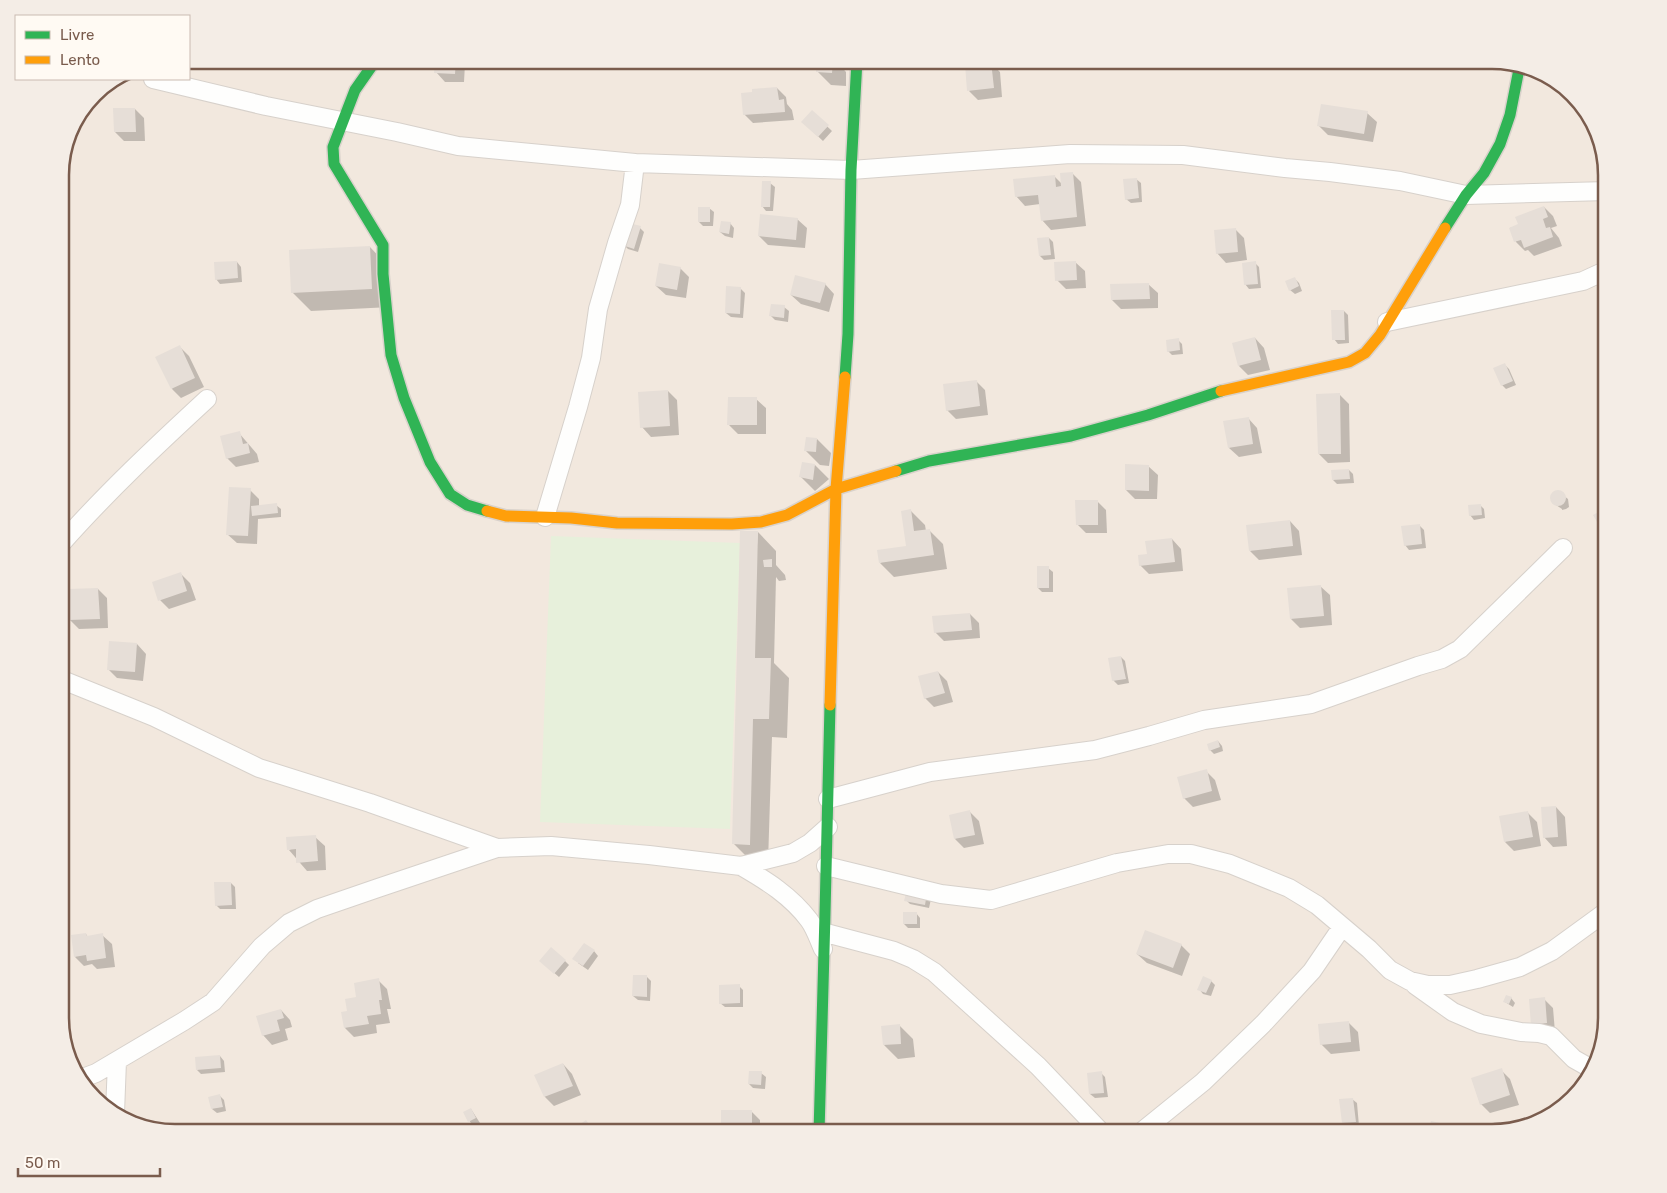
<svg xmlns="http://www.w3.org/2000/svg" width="1667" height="1193" font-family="Rubik,sans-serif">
  <rect width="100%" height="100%" fill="#f9f5f0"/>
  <path fill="#f2e8de" d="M189,60H1493L1562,83L1595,123L1607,174V1019L1584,1088L1544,1121L1493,1133H174L105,1110L72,1070L60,1026V167L72,124L99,89L114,79H189Z"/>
  <path fill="#e7f0db" d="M551,536L740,543L730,829L540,822Z"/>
  <path fill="#0003" d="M436,60H461L465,64L464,82H445L436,72Z
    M817,60H835L846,72V86L831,85L817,71Z
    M991,63L1000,72L1002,97L978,100L969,91Z
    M777,88L786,97L787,104L792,110L794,120L753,123L744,114L753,94Z
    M135,109L144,118L145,141H124L115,132Z
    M812,112L832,131L823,141L807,126Z
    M1367,113L1377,122L1373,142L1328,135L1319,126Z
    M1072,173L1081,182L1086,226L1051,230L1042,220L1040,204L1025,206L1016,196L1054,176L1062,184Z
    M1136,179L1141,183L1142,202L1131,203L1126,199Z
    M770,183L775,187L773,211H766L762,206Z
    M1544,207L1553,216L1557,226L1551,228L1559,238L1562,246L1534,256L1528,250L1525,251L1516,242L1510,228L1519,225Z
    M709,208L714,212L713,226H703L699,222Z
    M797,219L807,228L805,248L768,245L759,236Z
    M730,223L734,228L733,238L725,236L720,232Z
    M640,228L644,232L638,252L628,249L623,244Z
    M1235,229L1244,238L1247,260L1226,263L1217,253Z
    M1049,238L1053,242L1055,259L1044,260L1040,256Z
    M370,247L388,266L391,307L311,311L292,292Z
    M237,262L241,267L242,282L220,284L216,279Z
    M1075,262L1085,271L1086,288L1066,289L1057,280Z
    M1255,263L1259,267L1261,288L1249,289L1245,284Z
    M680,268L689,277L686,298L666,295L656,286Z
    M1295,279L1299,283L1302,291L1295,294L1290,290Z
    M825,284L834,294L829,312L801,304L791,295Z
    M1148,284L1158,293V308L1121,309L1112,300Z
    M740,288L745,293L743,318L731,317L726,313Z
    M784,307L789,311L788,322L775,320L771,316Z
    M60,308L63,340H60Z
    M1344,311L1348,315L1349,343L1338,344L1334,339Z
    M1255,338L1264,348L1270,370L1248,375L1239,366Z
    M1178,340L1182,344L1183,354L1172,355L1168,351Z
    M180,347L189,356L204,387L181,398L172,389Z
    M1504,364L1509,369L1516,385L1506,389L1502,385Z
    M976,381L985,390L988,415L956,419L947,410Z
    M668,391L677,400L679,435L651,437L642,427Z
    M1340,395L1349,404L1350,462L1328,463L1319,454Z
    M756,399L766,408V434H738L729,425Z
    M1248,418L1257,428L1262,453L1239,457L1229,448Z
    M239,433L257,454L259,462L236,467L227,458Z
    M817,439L831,453L829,466L820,465L806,451Z
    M815,465L829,479L815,491L801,477Z
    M1148,466L1158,475L1157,499H1135L1126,490Z
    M1349,470L1353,474L1354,483L1337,484L1333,480Z
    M250,490L259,499V506L276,505L281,509V517L258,519L257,544L237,543L227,534Z
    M1555,492H1559L1568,499L1569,507L1566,509L1562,510V509L1553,503L1552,495Z
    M1097,501L1106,510L1107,533H1086L1077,524Z
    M1480,505L1484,509L1485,518L1474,520L1470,515Z
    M911,511L925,525L926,531L929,530L943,544L947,569L894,577L880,563L907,547Z
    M1604,511L1607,514V530L1605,531L1601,527Z
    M1290,521L1299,531L1302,555L1259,560L1250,551Z
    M1420,526L1424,530L1426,548L1409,550L1405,545Z
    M758,532L776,551V565L785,575L786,580L779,581L776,577L774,663L789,678L787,738L772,737L768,863L752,862L734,844Z
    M1172,539L1181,549L1183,571L1149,574L1140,565L1148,555Z
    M1048,568L1053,572V592H1042L1038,588Z
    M181,574L190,583L196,600L169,609L160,600Z
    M1320,586L1330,595L1332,625L1300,628L1291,619Z
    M98,589L107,598L108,628L79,629L70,620Z
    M970,614L979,623L980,638L944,641L935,632Z
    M137,644L146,654L143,681L117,678L108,669Z
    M1121,657L1125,661L1129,683L1118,685L1113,680Z
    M938,672L947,681L953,702L934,707L925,698Z
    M1218,741L1222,746L1223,751L1214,754L1210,750Z
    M1206,771L1215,780L1221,800L1193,807L1184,798Z
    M1556,807L1565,817L1567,846L1553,847L1544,837Z
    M970,812L979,821L984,844L964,848L955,839Z
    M1528,813L1537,822L1541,846L1514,851L1505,842Z
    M315,837L325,846L326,870L307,871L289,850Z
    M231,883L235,887L236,909H220L216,905Z
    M931,899L929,908L910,904L906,900Z
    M916,913L920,918V928H908L904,924Z
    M86,934L88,937L102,935L112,944L115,967L97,969L92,964L84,966L75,957Z
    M1181,945L1190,954L1182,976L1147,963L1137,954Z
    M594,951L598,956L588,970L578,963Z
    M565,961L569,965L559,977L545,965Z
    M647,977L651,981L650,1001L638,1000L633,996Z
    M378,980L387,989L391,1009H387L390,1023L376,1025L377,1033L354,1037L345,1028L348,1012L358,998Z
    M1211,981L1215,985L1211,996L1203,994L1199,989Z
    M739,986L743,990V1007H725L720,1003Z
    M1511,998L1515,1003L1513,1007L1505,1002Z
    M1544,999L1553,1008L1555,1032L1532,1024Z
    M281,1010L290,1020L292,1027L285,1029L288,1040L272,1045L263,1035Z
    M1348,1022L1358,1032L1360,1051L1331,1054L1321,1044Z
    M899,1025L913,1039L915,1057L898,1059L884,1045Z
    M220,1056L224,1061L225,1072L201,1074L197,1070Z
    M563,1064L572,1074L581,1095L554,1106L545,1097L536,1076Z
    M1501,1070L1510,1079L1519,1105L1490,1113L1481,1104Z
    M761,1073L766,1077L765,1089L753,1088L749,1084Z
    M1101,1073L1105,1077L1108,1097L1095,1098L1090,1094Z
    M220,1096L224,1100L226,1111L217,1113L212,1109Z
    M1352,1099L1357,1103L1359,1126L1347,1127L1343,1123Z
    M471,1109L480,1123L473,1126L464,1113Z
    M751,1111L760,1120V1133H723Z
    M956,1127L963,1133H936Z
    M1459,1128L1464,1133H1429Z"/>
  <path fill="#e6ded7" d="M435,60H456L455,74L434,73Z
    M816,60H833L832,73L816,72Z
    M991,61L994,88L967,91L965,64Z
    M777,87L779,100L784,99L785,112L743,115L741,93L752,92V89Z
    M1321,104L1368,111L1364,134L1317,126Z
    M113,108H135L136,132H114Z
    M812,110L829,125L818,137L801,122Z
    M1073,172L1077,217L1041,221L1038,195L1015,197L1013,179L1055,175L1056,187L1061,186L1060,173Z
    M1137,178L1139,198L1125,200L1123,179Z
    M762,181H771L770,207H761Z
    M1544,206L1548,217L1543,219L1546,228L1550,227L1553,237L1524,248L1521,240L1514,242L1509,228L1518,224L1515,217Z
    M698,207H710V222H698Z
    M760,214L798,218L796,240L758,236Z
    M721,221L731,222L729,234L719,232Z
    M629,223L641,226L634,249L622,245Z
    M1236,228L1238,252L1216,254L1214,230Z
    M1049,237L1051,255L1039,256L1037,238Z
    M370,246L372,289L291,293L289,250Z
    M237,261L238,278L215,280L214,262Z
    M1076,261L1077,280L1055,281L1054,262Z
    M1256,261L1258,284L1244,285L1242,263Z
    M659,263L681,267L677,290L655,286Z
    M795,275L826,283L820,303L790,295Z
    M1295,277L1299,286L1289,291L1285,281Z
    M1149,283L1150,299L1111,300L1110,284Z
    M726,286L741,287L740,314L725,313Z
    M771,304L785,305L784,318L769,316Z
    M1331,310H1344L1345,340H1332Z
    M1255,337L1261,360L1238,366L1232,343Z
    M1179,338L1180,350L1167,352L1166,340Z
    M180,345L195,378L171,389L155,357Z
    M1505,363L1513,381L1501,386L1493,368Z
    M977,380L980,406L946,411L943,384Z
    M668,390L670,426L640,428L638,392Z
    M1340,393L1341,454H1318L1316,394Z
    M728,397H757V425H727Z
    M1249,417L1253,444L1228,448L1223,421Z
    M240,431L243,444L248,443L250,453L226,459L220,436Z
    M806,437L817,438L816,452L804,451Z
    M802,462L815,464L813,480L799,477Z
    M1125,464L1149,465V491L1125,490Z
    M1349,469L1350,479L1332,480L1331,470Z
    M229,487L251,488L248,536L226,535Z
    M1550 498a8 8 0 1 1 16 0a8 8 0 1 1-16 0Z
    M1075,500H1098V525H1076Z
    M277,503L278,513L252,516L251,506Z
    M1481,504L1482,515L1469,516L1468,505Z
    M911,509L914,531L930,529L934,555L879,563L877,550L906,546L901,511Z
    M1604,509L1607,514V524L1600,527L1593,515Z
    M1290,520L1293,546L1249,551L1246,525Z
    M1420,524L1422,544L1404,546L1401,526Z
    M740,531H758L755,658H771L769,719H753L750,845L732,844Z
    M1172,538L1175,562L1139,566L1138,555L1147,554L1145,541Z
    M772,559V567H764L763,560Z
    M1037,566H1049V588H1037Z
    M181,572L187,591L158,601L152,582Z
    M1321,585L1324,616L1290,619L1287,588Z
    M98,588L100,619L69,620L68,589Z
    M970,613L972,630L934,633L932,616Z
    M109,641L137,643L135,672L107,670Z
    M1121,656L1126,679L1112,681L1108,658Z
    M938,671L945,693L924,699L918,676Z
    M1218,740L1220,747L1209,751L1207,744Z
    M1207,769L1212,791L1183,799L1177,777Z
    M1556,806L1558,837L1543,838L1541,807Z
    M970,810L975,835L954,839L949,815Z
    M1528,811L1533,837L1504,842L1499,816Z
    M316,835L318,861L296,863V849L287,850L286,837Z
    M214,882H231L232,905L215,906Z
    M907,889L927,893L925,905L904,901Z
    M903,912H917V924H903Z
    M1145,930L1182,944L1173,968L1136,954Z
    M86,933L87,936L103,933L106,958L87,961L86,955L74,957L71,935Z
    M584,943L595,950L583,966L572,959Z
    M551,947L566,960L554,974L539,961Z
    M633,975H647V997L632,996Z
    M1203,976L1212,980L1206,993L1197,990Z
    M379,978L382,1000H379L381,1014L367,1016L369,1024L344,1028L341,1012L347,1011L345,999L356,997L354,983Z
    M740,984V1003L719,1004V985Z
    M1506,995L1512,997L1509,1004L1503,1002Z
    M1545,997L1547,1023L1531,1025L1529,999Z
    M281,1009L284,1018L277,1020L280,1031L262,1036L256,1016Z
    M1349,1021L1351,1042L1320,1045L1318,1024Z
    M900,1024L901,1044L883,1045L881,1026Z
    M220,1055L221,1068L196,1070L195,1057Z
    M563,1063L573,1086L544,1097L534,1075Z
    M1502,1068L1510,1095L1480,1105L1471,1078Z
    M749,1071H762L761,1085L748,1084Z
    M1102,1071L1104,1093L1089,1094L1087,1073Z
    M220,1094L223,1107L211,1109L208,1097Z
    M1353,1098L1356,1122L1342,1123L1339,1099Z
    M471,1108L476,1118L468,1122L463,1112Z
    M721,1110H752V1133H721Z
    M586,1120L595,1133H580L576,1127Z
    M1431,1121L1459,1127L1458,1133H1428Z
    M1494,1122H1518V1127L1494,1133Z
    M957,1125L958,1133H935L934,1129Z"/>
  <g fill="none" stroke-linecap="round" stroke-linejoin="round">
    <g stroke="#d7d1cb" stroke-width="20">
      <path id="street" d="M153,79L266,106L397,132L458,146L635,163L851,170L1070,154L1183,155L1285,168L1330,172L1400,181L1466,195L1607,191
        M1387,322L1583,281L1607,270
        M545,517L578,407L591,358L598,309L617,243L630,205L635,163
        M60,545C106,493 156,446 207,399
        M60,679L154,717L259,768L370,803L497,848
        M828,799L930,772L1095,750L1149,736L1204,720L1311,704L1418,666L1442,659L1460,649L1563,548
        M741,866C767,881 791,896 809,920C815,928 819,940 823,949
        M826,866L941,894L991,900L1117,863L1168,854H1191L1230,864L1289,888L1317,905L1369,949L1390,970L1410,981L1428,985H1450L1477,979L1520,967L1552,951L1607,911
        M826,933L894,951L913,959L934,972L1038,1066L1102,1133
        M1415,985L1453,1012L1481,1024L1521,1032L1539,1033L1551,1036L1574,1059L1590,1068
        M80,1079L96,1073L184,1021L213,1002L262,946L289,923L317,909L378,888L497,848L551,846L649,855L741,866L793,853L810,843L828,827
        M115,1113L117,1061
        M1140,1133L1203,1082L1263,1024L1312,971L1342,927"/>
    </g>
    <g stroke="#d9d2cb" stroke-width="14">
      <path id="fast" d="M376,60L355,90L333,147L334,164L383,245V274L391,355L404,398L430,462L450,494L467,505L487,511
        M1445,228L1466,195L1484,173L1500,144L1510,115L1519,69
        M845,377L848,334L851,170L857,60
        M896,471L929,461L1071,436L1148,415L1221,391
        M819,1133C824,990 826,848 830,705"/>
    </g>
    <g stroke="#d9d2cb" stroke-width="14">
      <path id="slow" d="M1221,391L1349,362L1365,353L1380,335L1445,228
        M487,511L506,516L571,518L617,523L732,524L761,522L787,515L836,489L896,471
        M830,705L836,489L845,377"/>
    </g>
    <use href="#street" stroke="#fefefd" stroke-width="18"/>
    <use href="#fast" stroke="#30b455" stroke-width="11"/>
    <use href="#slow" stroke="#ff9f0a" stroke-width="11"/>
  </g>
  <path d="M0 0H1667V1193H0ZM175 69H1492A106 106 0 0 1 1598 175V1018A106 106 0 0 1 1492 1124H175A106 106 0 0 1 69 1018V175A106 106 0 0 1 175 69Z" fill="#f4ede6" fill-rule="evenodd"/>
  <path fill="none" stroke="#7a5c4d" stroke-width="2.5" d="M175 69H1492A106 106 0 0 1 1598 175V1018A106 106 0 0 1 1492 1124H175A106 106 0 0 1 69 1018V175A106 106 0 0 1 175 69Z"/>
  <rect x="15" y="15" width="175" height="65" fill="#fffaf3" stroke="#cabbb1"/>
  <rect x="25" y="31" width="25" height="8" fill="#30b455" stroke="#cabbb1"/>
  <text x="60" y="40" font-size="15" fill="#7a5c4d">Livre</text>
  <rect x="25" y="56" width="25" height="8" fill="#ff9f0a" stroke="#cabbb1"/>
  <text x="60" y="65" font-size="15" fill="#7a5c4d">Lento</text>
  <path d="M18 1168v8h142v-8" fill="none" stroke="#7a5c4d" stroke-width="2.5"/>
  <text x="25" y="1168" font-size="15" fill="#7a5c4d" stroke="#fffaf3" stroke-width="4" paint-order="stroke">50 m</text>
</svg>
